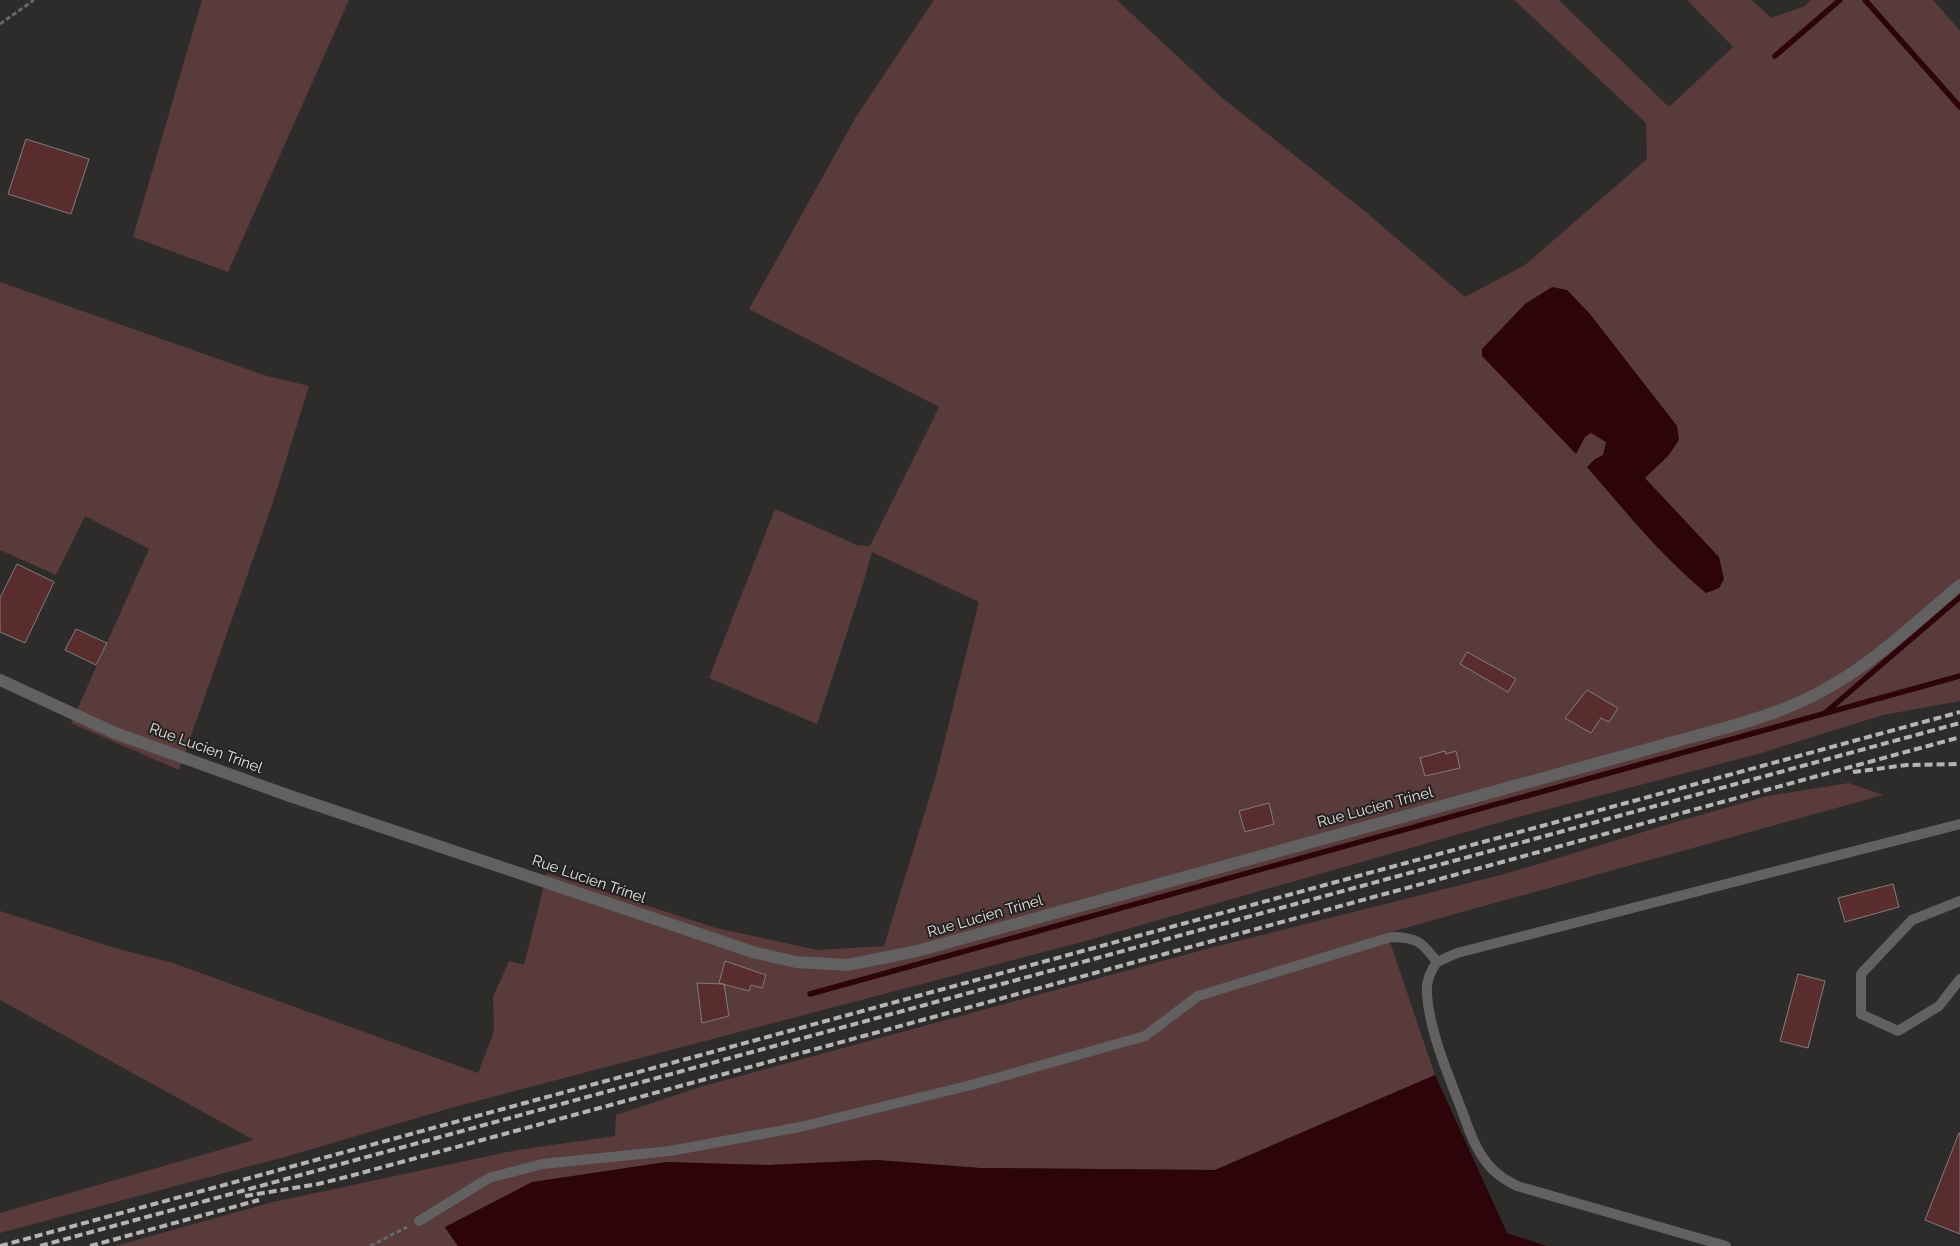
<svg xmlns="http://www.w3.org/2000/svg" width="1960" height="1246" font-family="Raleway,sans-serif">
  <rect width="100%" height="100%" fill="#2e2b2b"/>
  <path fill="#593b3c" d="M202,0H349L228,272L133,237Z
    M934,0H1117L1220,96L1367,213L1465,297L1525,265L1647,159L1646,123L1514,0H1559L1669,107L1733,47L1687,0H1752L1771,18L1805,6L1811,0H1933L1960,31V701L1883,715L1758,754L1522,816L1089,940L454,1107L292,1155L0,1233V1213L254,1140L0,1000V911L115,948L173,963L478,1073L494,1032L493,997L509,961L524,965L547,873L716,928L818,950L884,946L935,779L979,602L872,552L863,584L817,724L709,678L775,509L857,545L870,546L939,407L749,309L856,117Z
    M0,282L267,376L309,386L273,502L179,770L71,723L149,549L85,516L56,575L0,550Z
    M1849,783L1883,795L1387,933L1435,1075L1215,1170L980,1168L877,1160L768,1165L666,1162L445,1228L458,1246H115L273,1202L517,1150L615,1136L616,1115L700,1087L1210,948L1508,873L1679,821L1767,796Z"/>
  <path fill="#2c0409" d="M1552,287L1567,290L1590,314L1677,426L1679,440L1668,456L1645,478L1719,557L1724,579L1719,588L1706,593C1661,556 1625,511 1587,467L1595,459L1603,455L1606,442L1591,433L1585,437L1576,454L1482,356V349L1525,304Z
    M1435,1075L1507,1233L1547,1246H458L445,1227L532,1182L666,1162L768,1165L877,1160L980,1168L1215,1170Z"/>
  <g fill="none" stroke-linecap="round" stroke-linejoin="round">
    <path stroke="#2c0409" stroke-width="5.5" d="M1865,0L1960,107
      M1775,56L1840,0
      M1825,713L1960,597
      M810,994L1960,676"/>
  </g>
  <path fill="#592c2e" stroke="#817e7e" d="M26,139L89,159L71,214L8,194Z
    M17,564L54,582L25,643L0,632V598Z
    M76,629L107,643L96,665L65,650Z
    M1467,652L1516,679L1508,692L1460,664Z
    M1587,690L1618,708L1609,722L1601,718L1591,733L1565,718Z
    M1445,751L1446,754L1456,751L1460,768L1425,776L1420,758Z
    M1269,803L1274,824L1245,832L1239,811Z
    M1893,884L1899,907L1845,922L1838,898Z
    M725,961L766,975L762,988L751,985L749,991L719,983Z
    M1798,974L1825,981L1808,1048L1780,1041Z
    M697,983L724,984L729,1016L702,1023Z
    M1959,1133H1960V1234L1925,1220Z"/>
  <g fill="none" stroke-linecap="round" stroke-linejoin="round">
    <path stroke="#696666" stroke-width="3" stroke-dasharray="5 2.5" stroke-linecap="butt" d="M0,24L34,0
      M370,1246L407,1227"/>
    <path stroke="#626060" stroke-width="10" d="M1960,901L1912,920L1861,974V1014L1898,1031L1939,1006L1960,979
      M1437,962C1430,972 1426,981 1427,994C1429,1029 1448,1075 1461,1108C1468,1127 1474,1147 1487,1163C1495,1174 1506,1180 1517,1186L1726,1246
      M419,1221L489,1178L542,1164L670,1151L800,1127L975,1084L1145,1036L1198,996L1391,937C1417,937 1422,942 1437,962L1457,953L1960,824"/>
    <path stroke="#626060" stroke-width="12" d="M0,680L115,733L290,796L753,952L796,962L848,965L917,951L1663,745C1716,730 1773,718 1822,691C1873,664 1916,622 1960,585"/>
    <path stroke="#b5b3b3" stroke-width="4" stroke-dasharray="8 4" stroke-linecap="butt" d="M1853,772L1907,765L1960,764
      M245,1196L318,1184L350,1176L1957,738
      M0,1246L1960,712
      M40,1246L1960,723
      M90,1246L259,1200"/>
  </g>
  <g text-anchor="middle" stroke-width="4" stroke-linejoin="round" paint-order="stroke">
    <g font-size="15" fill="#e2e0e0" stroke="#242121">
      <text transform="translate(206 748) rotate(20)" y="5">Rue Lucien Trinel</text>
      <text transform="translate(1375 807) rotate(-15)" y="5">Rue Lucien Trinel</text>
      <text transform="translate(589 879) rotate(19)" y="5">Rue Lucien Trinel</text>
      <text transform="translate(985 916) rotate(-16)" y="5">Rue Lucien Trinel</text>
    </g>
  </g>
</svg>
